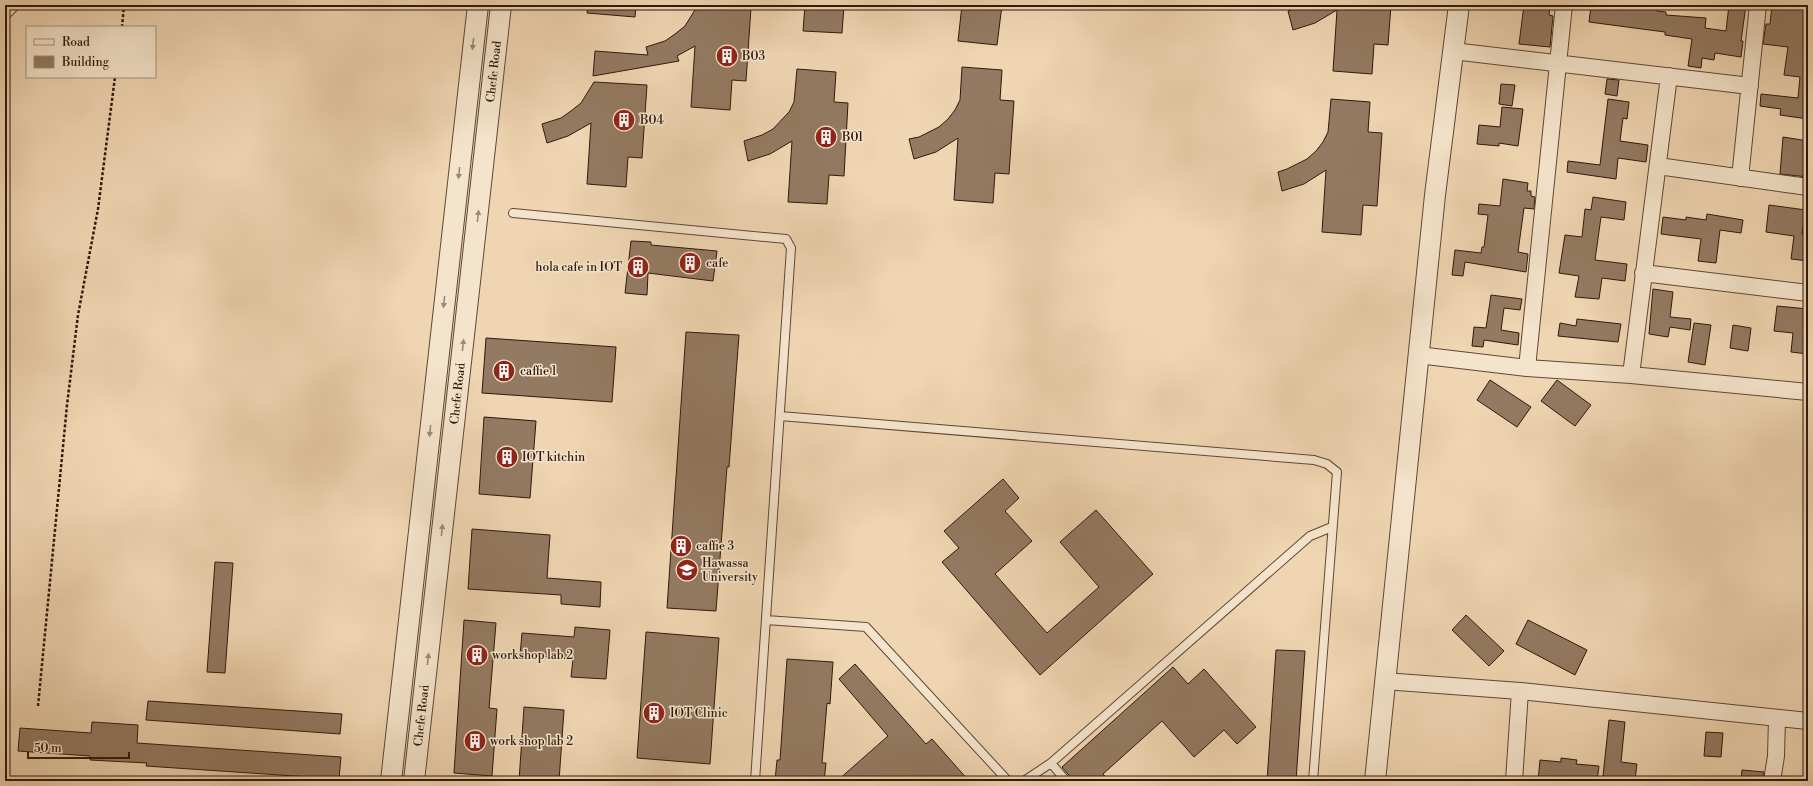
<svg xmlns="http://www.w3.org/2000/svg" width="1813" height="786" font-family="'Libre Bodoni',serif">
  <rect width="100%" height="100%" fill="#efd5b1"/>
  <filter id="stains"><feTurbulence type="fractalNoise" baseFrequency=".005" numOctaves="4"/><feColorMatrix values="0 0 0 0 .2 0 0 0 0 .09 0 0 0 0 .02 0 0 0 .5 -.17"/></filter>
  <radialGradient id="worn" r=".72"><stop offset=".6" stop-color="#630" stop-opacity="0"/><stop offset="1" stop-color="#630" stop-opacity=".3"/></radialGradient>
  <path fill="#937a62" stroke="#30180d" d="M588,5H636L635,17L587,13Z
    M698,5H737L736,7L751,8L746,81L732,80L730,110L691,107L695,46L677,56L679,61L593,76L595,51L648,55L646,47L665,41L675,34L685,26Z
    M805,5H844L842,33L803,31Z
    M962,5H1002L997,45L958,41Z
    M1305,5H1391L1388,45L1374,44L1372,74L1333,71L1337,10L1315,23L1293,30L1288,11Z
    M1524,5H1550L1549,15L1553,16L1550,47L1519,44Z
    M1609,5H1658L1657,11L1666,12V15L1706,18L1705,28L1726,31L1729,5H1746L1741,41H1743L1741,57L1715,53L1714,60L1702,58L1701,68L1688,66L1692,39L1665,35V32L1589,22L1591,6L1609,8Z
    M1772,5H1808V119L1780,115L1781,109L1760,106L1761,94L1798,98L1800,77L1784,75L1788,47L1763,44L1766,24H1770Z
    M962,67L1002,70L1000,100L1014,101L1009,174L995,173L993,203L954,200L958,138L936,152L914,159L909,139L919,137L939,127L948,119L955,110L960,100Z
    M797,69L836,72L834,102L848,103L844,176L829,175L827,204L788,202L792,141L770,154L748,161L744,141L762,135L773,129L789,112L794,102Z
    M1607,79L1619,80L1617,96L1605,94Z
    M594,82L647,85L642,158L628,157L626,187L587,184L591,123L568,136L547,143L542,124L561,118L571,111L581,103Z
    M1501,84L1515,85L1512,106L1499,104Z
    M1331,99L1370,102L1368,132L1382,133L1377,206L1363,205L1361,235L1322,232L1326,170L1304,184L1282,191L1278,172L1287,169L1307,159L1316,151L1323,142L1328,132Z
    M1608,99L1629,102L1627,119L1623,118L1620,141L1648,145L1646,162L1618,158L1616,179L1567,172L1568,161L1600,165Z
    M1502,107L1523,109L1518,146L1499,143V146L1477,144L1479,125L1500,127Z
    M1783,137L1808,141V177L1780,174Z
    M1503,179L1528,183L1527,191H1531V196L1535,197L1534,209L1524,208L1518,252L1528,254L1526,272L1465,262L1463,276L1452,275L1455,250L1481,253L1482,247H1484L1488,215L1478,214L1479,204L1500,206Z
    M1593,197L1626,202L1624,220L1601,217L1595,260L1627,264L1625,281L1602,278L1599,299L1575,297L1579,276L1559,273L1565,235L1582,237L1585,209L1591,210Z
    M1769,205L1806,210L1802,234L1808,235V261L1791,259L1794,236L1766,232Z
    M1707,214L1743,220L1741,233L1720,230L1716,263L1698,261L1701,239L1661,234L1663,217L1686,220V217L1706,220Z
    M631,241L651,242V245L717,251L713,281L648,273L647,295L625,293Z
    M1653,289L1673,292L1670,317L1691,319L1690,330L1670,327L1668,337L1649,334Z
    M1491,295L1522,299L1520,310L1504,308L1501,330L1519,333L1518,345L1484,340L1483,347L1472,346L1474,327L1486,328Z
    M1777,306L1808,309V354L1791,352L1793,333L1774,331Z
    M1577,319L1621,324L1618,342L1558,336L1560,323L1576,326Z
    M1694,323L1711,325L1705,365L1688,362Z
    M1733,325L1751,328L1748,351L1730,348Z
    M686,332L739,335L729,467H727L716,611L667,608Z
    M486,338L616,347L612,402L482,393Z
    M1490,380L1531,407L1517,427L1477,400Z
    M1557,380L1591,405L1575,426L1541,401Z
    M484,417L536,421L530,498L479,494Z
    M1003,479L1019,498L1005,511L1032,541L995,574L1047,633L1099,587L1060,542L1096,510L1153,574L1040,675L942,562L959,548L944,531Z
    M472,529L550,535L547,578L601,582L600,607L561,604V595L468,589Z
    M215,562L233,563L225,673L207,672Z
    M1466,615L1504,651L1489,666L1452,630Z
    M464,620L496,623L489,708L497,709L492,776L454,773Z
    M1528,620L1587,650L1575,675L1516,644Z
    M575,627L610,630L606,679L571,677L573,659L520,655L522,633L574,637Z
    M646,632L719,638L710,764L637,758Z
    M1276,650L1305,651L1296,781H1267Z
    M787,659L833,662L830,704L827,703L822,763H826L824,781H775L777,760H780Z
    M855,664L926,744L932,739L969,781H837L888,736L839,679Z
    M1173,667L1188,684L1204,669L1256,727L1237,744L1224,730L1194,757L1162,721L1103,774L1109,781H1074L1062,767Z
    M148,701L342,714L340,734L146,720Z
    M524,707L564,710L559,781H519Z
    M1609,720L1625,722L1621,762L1637,764L1635,780L1603,776Z
    M92,722L138,725L137,743L341,757L339,779L146,766L147,763L90,760V756L18,751L20,728L91,733Z
    M1706,732L1723,733L1721,757L1704,756Z
    M1561,758L1577,760L1576,764L1599,766L1597,781H1538L1540,760L1561,762Z
    M1742,770L1764,772L1763,781H1741Z"/>
  <g fill="none" stroke-linecap="round" stroke-linejoin="round">
    <g stroke="#604736" stroke-width="10">
      <path id="service" d="M5,16L16,5
        M513,213L786,239L791,248L755,781
        M780,416L1314,460L1327,464L1337,472L1313,781
        M766,620L866,627L1008,781
        M1051,763L1066,781
        M1024,781L1051,763L1310,536L1332,527"/>
    </g>
    <g stroke="#604736" stroke-width="18">
      <path id="minor" d="M1453,51L1750,86
        M1658,166L1808,187
        M1740,178L1758,5
        M1643,273L1808,293
        M1418,355L1527,368L1631,375L1808,392
        M1527,368L1564,5
        M1631,375L1669,76
        M1384,681L1520,691L1808,721
        M1514,781L1520,691
        M1772,781L1776,756L1777,718"/>
    </g>
    <g stroke="#604736" stroke-width="22">
      <g id="tertiary">
        <path d="M391,781L478,5"/>
        <path id="s1" d="M414,781L501,5"/>
        <path d="M1375,781L1435,195L1459,5"/>
      </g>
    </g>
    <path stroke="#30180d" stroke-width="2.5" stroke-dasharray="3 2" stroke-linecap="butt" d="M122,27L124,5
      M38,706L67,405L78,315L98,209L115,77"/>
    <use href="#service" stroke="#f5e4cc" stroke-width="8"/>
    <use href="#minor" stroke="#f5e4cc" stroke-width="16"/>
    <use href="#tertiary" stroke="#f5e4cc" stroke-width="20"/>
  </g>
  <defs><path id="oneway-solid" d="M-6-.8H1V-3.2L6.5 0L1 3.2V.8H-6Z"/></defs>
  <g fill="#9c8876">
    <use href="#oneway-solid" transform="translate(473 44) rotate(96)"/>
    <use href="#oneway-solid" transform="translate(459 173) rotate(96)"/>
    <use href="#oneway-solid" transform="translate(478 216) rotate(-84)"/>
    <use href="#oneway-solid" transform="translate(444 302) rotate(96)"/>
    <use href="#oneway-solid" transform="translate(463 345) rotate(-84)"/>
    <use href="#oneway-solid" transform="translate(430 431) rotate(96)"/>
    <use href="#oneway-solid" transform="translate(442 530) rotate(-84)"/>
    <use href="#oneway-solid" transform="translate(428 659) rotate(-84)"/>
  </g>
  <defs>
    <g id="building-disc" transform="scale(1.15)"><circle r="9.5" fill="#8f2418" stroke="#f5e4cc"/><path d="M-4-6H4V6H1V3H-1V6H-4ZM-2.5-4.3h1.7v1.8h-1.7ZM.8-4.3h1.7v1.8H.8ZM-2.5-1h1.7V.8h-1.7ZM.8-1h1.7V.8H.8Z" fill="#fff"/></g>
    <g id="university-disc" transform="scale(1.15)"><circle r="9.5" fill="#8f2418" stroke="#f5e4cc"/><path d="M0-5L7-2L0 1L-7-2ZM-4 1L0 2.5L4 1V4Q0 6-4 4Z" fill="#fff"/></g>
  </defs>
  <g fill-rule="evenodd">
    <use href="#building-disc" x="727" y="56"/>
    <use href="#building-disc" x="624" y="120"/>
    <use href="#building-disc" x="826" y="137"/>
    <use href="#building-disc" x="690" y="263"/>
    <use href="#building-disc" x="638" y="267"/>
    <use href="#building-disc" x="504" y="371"/>
    <use href="#building-disc" x="507" y="457"/>
    <use href="#building-disc" x="681" y="546"/>
    <use href="#university-disc" x="687" y="570"/>
    <use href="#building-disc" x="477" y="655"/>
    <use href="#building-disc" x="654" y="713"/>
    <use href="#building-disc" x="475" y="741"/>
  </g>
  <g text-anchor="middle" stroke-width="3" stroke-linejoin="round" paint-order="stroke">
    <g font-size="12" fill="#30180d" stroke="#f5e4cc" text-anchor="start">
      <text x="742" y="60">B03</text>
      <text x="640" y="124">B04</text>
      <text x="842" y="141">B01</text>
      <text x="706" y="267">cafe</text>
      <text x="622" y="271" text-anchor="end">hola cafe in IOT</text>
      <text x="520" y="375">caffie 1</text>
      <text x="522" y="461">IOT kitchin</text>
      <text x="696" y="550">caffie 3</text>
      <text x="702" y="567">Hawassa<tspan x="702" dy="14">University</tspan></text>
      <text x="492" y="659">workshop lab 2</text>
      <text x="670" y="717">IOT Clinic</text>
      <text x="490" y="745">work shop lab 2</text>
    </g>
    <g font-size="12" fill="#30180d" stroke="#f5e4cc">
      <text dy="4" stroke="none"><textPath href="#s1" startOffset="714">Chefe Road</textPath></text>
      <text dy="4" stroke="none"><textPath href="#s1" startOffset="390">Chefe Road</textPath></text>
      <text dy="4" stroke="none"><textPath href="#s1" startOffset="66">Chefe Road</textPath></text>
    </g>
  </g>
  <rect width="1813" height="786" fill="none" stroke="#efd5b1" stroke-width="20"/>
  <rect x="6" y="6" width="1801" height="774" fill="none" stroke="#30180d" stroke-width="2"/>
  <rect x="10" y="10" width="1793" height="766" fill="none" stroke="#30180d"/>
  <rect x="26" y="26" width="130" height="52" fill="#f5e4cc" stroke="#a69280"/>
  <rect x="34" y="39" width="20" height="6" fill="#f5e4cc" stroke="#a69280"/>
  <text x="62" y="46" font-size="12" fill="#30180d">Road</text>
  <rect x="34" y="56" width="20" height="12" fill="#937a62" stroke="#a69280"/>
  <text x="62" y="66" font-size="12" fill="#30180d">Building</text>
  <path d="M28 752v6h101v-6" fill="none" stroke="#30180d" stroke-width="2"/>
  <text x="34" y="752" font-size="12" fill="#30180d" stroke="#f5e4cc" stroke-width="3" paint-order="stroke">50 m</text>
  <rect width="100%" height="100%" filter="url(#stains)"/>
  <rect width="100%" height="100%" fill="url(#worn)"/>
</svg>
